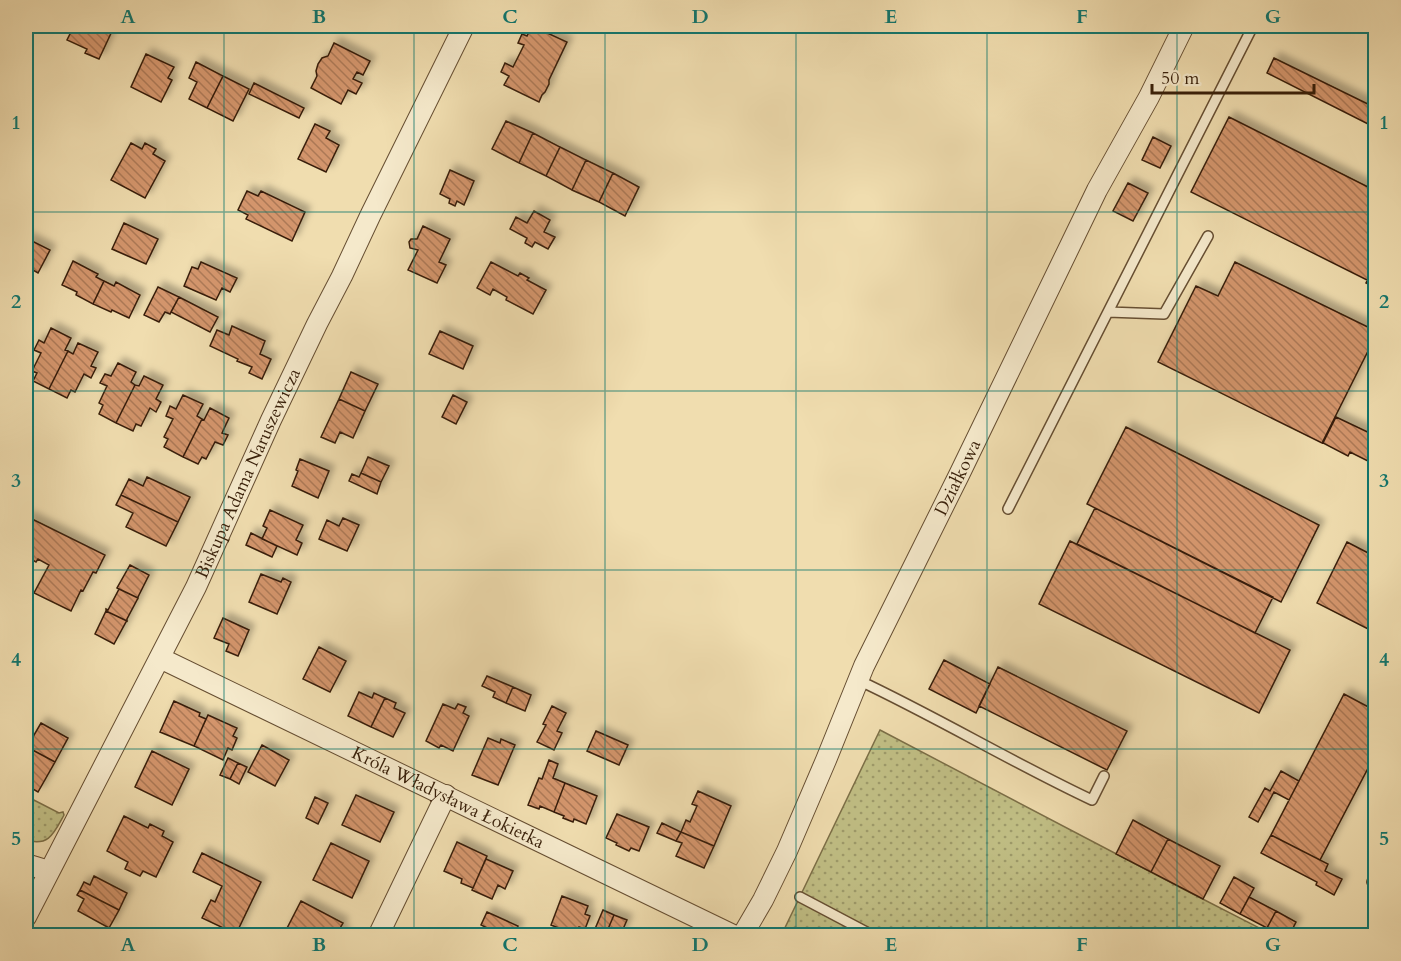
<svg xmlns="http://www.w3.org/2000/svg" width="1401" height="961" font-family="Cardo,serif">
  <defs>
    <pattern id="grass-dots" width="8" height="8" patternUnits="userSpaceOnUse" patternTransform="scale(1.5)"><rect width="8" height="8" fill="#c1bf85"/><path d="M2 2h.1M6 6h.1" fill="none" stroke="#9e9b6b" stroke-width="1.8" stroke-linecap="round"/></pattern>
    <pattern id="building-back-hatch" width="6" height="6" patternUnits="userSpaceOnUse" patternTransform="scale(1.5)"><rect width="6" height="6" fill="#d3956c"/><path d="M-1 5l2 2M0 0l6 6M5-1l2 2" fill="none" stroke="#ac7957"/></pattern>
    <filter id="shadow"><feDropShadow dx="5.5" dy="-5.5" stdDeviation="3" flood-color="#0004"/></filter>
  </defs>
  <rect width="100%" height="100%" fill="#f0ddaf"/>
  <filter id="stains"><feTurbulence type="fractalNoise" baseFrequency=".00333" numOctaves="4"/><feColorMatrix values="0 0 0 0 .2 0 0 0 0 .09 0 0 0 0 .02 0 0 0 .5 -.17"/></filter>
  <radialGradient id="worn" r=".72"><stop offset=".6" stop-color="#630" stop-opacity="0"/><stop offset="1" stop-color="#630" stop-opacity=".3"/></radialGradient>
  <path fill="url(#grass-dots)" stroke="#7c6f47" stroke-width="1.5" d="M880,730L1189,892L1273,935L781,936Z
    M26,796L59,813L63,812L64,815C54,833 49,847 26,840Z"/>
  <path fill="url(#building-back-hatch)" stroke="#381f09" stroke-width="1.5" filter="url(#shadow)" d="M74,26H103L113,29L99,59L85,53L87,49L67,40Z
    M532,26L567,42L549,80V84L545,92L542,95L539,102L504,85L509,76L501,72L505,63L513,67L524,45L518,43L522,34L527,36Z
    M334,43L370,61L363,75L357,72L353,79L362,83L356,94L348,90L341,104L311,88L317,76L316,71L318,64L322,58L328,56Z
    M146,54L174,67L168,78L172,80L161,102L131,87Z
    M1274,58L1376,108V128L1267,73Z
    M196,62L223,76L207,108L189,99L197,82L189,78Z
    M223,76L249,89L233,121L207,108Z
    M254,83L304,108L299,118L249,94Z
    M1229,117L1376,191V264L1367,280L1191,192Z
    M506,121L533,133L519,163L492,149Z
    M315,124L330,131L326,138L339,145L326,172L298,159Z
    M533,133L560,147L546,176L519,163Z
    M1153,137L1171,146L1160,168L1142,160Z
    M131,143L142,149L145,143L156,149L153,154L165,161L145,198L111,180Z
    M560,147L586,160L572,190L546,176Z
    M586,160L613,173L599,202L572,190Z
    M450,170L474,181L464,205L457,201L455,206L449,203L450,199L440,194Z
    M613,173L639,187L625,216L599,202Z
    M1128,183L1148,193L1133,221L1113,211Z
    M247,191L258,196L261,191L305,212L292,241L246,219L248,215L238,210Z
    M534,211L550,220L544,232L555,237L548,249L535,242L532,247L525,243L527,238L510,229L516,217L527,223Z
    M124,223L158,239L146,264L112,249Z
    M423,226L450,239L439,262L446,265L437,283L408,270L418,250L410,248L409,242L411,239H417Z
    M26,238L50,250L38,273L26,266Z
    M73,261L98,274L96,277L104,281L93,304L76,295L77,292L62,285Z
    M201,262L237,278L230,292L222,288L216,300L184,286L192,267L198,269Z
    M491,262L518,276L520,273L529,278L527,280L546,290L533,314L506,300L507,297L493,289L490,295L477,288Z
    M1235,262L1376,331V335L1322,443L1158,362L1196,286L1218,296Z
    M1376,264V288L1366,283Z
    M104,281L114,286L116,282L140,295L129,318L112,310L111,312L93,304Z
    M158,287L179,297L170,314L165,312L159,322L144,315Z
    M179,297L218,317L210,332L171,312Z
    M232,326L265,341L260,354L271,359L262,379L249,373L252,367L237,361L238,359L210,346L217,330L229,335Z
    M51,328L71,338L65,350L68,351L49,389L33,381L37,373L32,371L41,353L34,350L39,340L44,343Z
    M440,331L473,346L463,369L429,354Z
    M78,343L98,352L91,366L96,368L91,378L84,374L75,392L71,390L67,398L49,389L68,351L73,354Z
    M118,363L136,372L131,382L135,385L116,423L99,414L103,405L99,403L107,386L100,383L105,374L111,376Z
    M351,372L378,384L365,411L339,399Z
    M144,376L163,385L156,399L161,402L156,412L150,408L141,426L136,424L133,431L116,423L135,385L139,386Z
    M183,395L203,404L197,416L202,419L183,457L164,447L168,439L164,437L173,419L166,416L170,406L176,409Z
    M453,395L467,402L456,424L442,417Z
    M339,399L365,411L353,438L340,432L335,443L321,437Z
    M210,408L229,418L222,433L228,435L223,445L215,442L206,459L202,457L198,464L183,457L202,419L204,420Z
    M1336,417L1376,436V465L1350,452L1348,456L1323,443Z
    M1126,427L1319,525L1281,602L1087,504Z
    M368,457L389,466L381,482L361,473Z
    M300,459L329,471L318,498L292,486L298,471L296,470Z
    M361,473L381,482L377,494L349,481L352,474L359,477Z
    M147,477L190,497L178,522L121,495L129,479L143,486Z
    M121,495L178,522L166,546L126,527L133,513L116,505Z
    M1095,508L1273,597L1255,633L1077,544Z
    M270,510L303,525L296,540L302,543L297,555L262,539L267,528L263,526Z
    M26,516L105,555L96,573L93,572L83,591L81,590L71,611L34,593L49,565L38,559L36,562L27,557L26,562Z
    M343,518L359,525L347,551L319,539L327,520L339,526Z
    M251,533L277,546L272,557L246,545Z
    M1070,541L1290,650L1259,713L1039,604Z
    M1347,542L1376,557V633L1317,603Z
    M130,565L149,575L138,597V598L117,588Z
    M261,574L281,582L283,578L291,582L277,614L249,602Z
    M117,588L138,598L127,619V621L106,611V609L108,610L119,589Z
    M106,611L127,621L126,622L114,644L95,634Z
    M223,618L249,630L238,656L226,651L229,644L214,638Z
    M319,647L346,661L330,692L303,679Z
    M944,660L990,684L976,713L929,689Z
    M998,667L1127,731L1107,770L979,706Z
    M487,676L513,687L506,703L493,697L495,692L482,686Z
    M513,687L531,695L525,711L506,703Z
    M359,692L372,698L374,693L385,698L371,727L348,716Z
    M1344,694L1376,711V753L1320,860L1271,835Z
    M385,698L396,703L394,708L405,713L393,737L371,727Z
    M174,701L200,713L199,716L206,719L194,746L160,732Z
    M443,704L455,709L458,704L466,707L463,713L469,716L453,751L441,745L439,748L426,741Z
    M552,706L566,713L557,731L562,733L554,750L537,742L546,725L543,724Z
    M208,715L237,728L233,736L237,738L232,750L228,748L223,760L194,746Z
    M41,723L68,738L55,762L27,747Z
    M596,731L628,745L619,765L587,751Z
    M488,738L500,743L501,739L515,745L498,785L472,775Z
    M262,745L289,760L275,786L248,772Z
    M27,747L55,762L38,792L26,785V750Z
    M152,751L189,769L172,805L135,787Z
    M228,758L238,763L230,779L220,775Z
    M549,760L558,764L553,778L565,783L554,812L540,806L539,809L528,805L539,778L542,779Z
    M238,763L247,767L239,784L230,779Z
    M1281,771L1299,781L1289,800L1274,792L1258,822L1249,817L1265,788L1270,791Z
    M565,783L597,796L586,824L574,819L573,822L563,818L564,816L554,812Z
    M698,791L731,806L714,846L681,832L686,820L690,822L697,806L692,804Z
    M356,795L394,812L380,842L342,825Z
    M315,797L328,803L318,824L306,818Z
    M617,814L649,827L639,851L631,848L629,851L616,845L617,843L606,838Z
    M124,816L148,828L150,824L164,831L162,836L173,842L156,877L143,871L140,876L125,869L128,862L107,851Z
    M1133,820L1168,839L1151,872L1116,854Z
    M662,823L681,832L676,841L657,833Z
    M681,832L714,846L704,868L676,856L682,843L676,841Z
    M1271,835L1328,864L1325,871L1342,879L1334,895L1316,885L1317,882L1261,853Z
    M1168,839L1220,866L1203,899L1151,872Z
    M457,842L487,856L473,888L461,883L462,879L444,871Z
    M331,843L369,861L352,898L313,880Z
    M202,853L261,882L236,934L202,918L211,900L215,902L222,886L193,872Z
    M486,859L513,871L505,889L498,885L492,899L472,890Z
    M94,876L127,893L119,910L80,890L84,882L90,885Z
    M1234,877L1254,888L1240,914L1220,903Z
    M80,890L119,910L109,928L78,911L84,899L77,895Z
    M562,896L588,906L585,914L590,916L585,929L579,927L576,935L551,925Z
    M1249,897L1276,911L1267,928L1240,914Z
    M301,901L343,923L339,930L345,933L344,936H283Z
    M603,910L614,915L605,936H592Z
    M1276,911L1296,922L1289,936H1281L1267,928Z
    M487,912L518,926L513,936H503L481,925Z
    M614,915L627,920L620,936H605Z"/>
  <g fill="none" stroke-linecap="round" stroke-linejoin="round">
    <g stroke="#664e32" stroke-width="12">
      <path id="service" d="M1108,312L1164,314L1208,236
        M1008,509L1253,26
        M858,680C937,717 1013,763 1092,800L1104,776
        M1376,875L1372,882L1376,884
        M800,897L874,936"/>
    </g>
    <g stroke="#664e32" stroke-width="22">
      <g id="minor">
        <path id="s1" d="M160,658L735,936"/>
        <path d="M26,864L49,871"/>
        <path id="s2" d="M26,917L196,587L271,420L317,324L342,276L371,214L464,26"/>
        <path d="M378,936L446,795"/>
        <path id="s3" d="M742,936L763,900L787,851L826,760L864,666L959,475L1097,190L1149,97L1184,26"/>
      </g>
    </g>
    <use href="#service" stroke="#f5e9cb" stroke-width="9"/>
    <use href="#minor" stroke="#f5e9cb" stroke-width="20"/>
  </g>
  <path fill="none" stroke="#0f766e" stroke-width="1.5" stroke-opacity="0.55" d="M224,26V936M414,26V936M605,26V936M796,26V936M987,26V936M1177,26V936M26,212H1376M26,391H1376M26,570H1376M26,749H1376"/>
  <g text-anchor="middle" stroke-width="6" stroke-linejoin="round" paint-order="stroke">
    <g font-size="18" fill="#381f09" stroke="#f5e9cb">
      <text dy="6" stroke="none"><textPath href="#s2" startOffset="496">Biskupa Adama Naruszewicza</textPath></text>
      <text dy="6" stroke="none"><textPath href="#s3" startOffset="507">Działkowa</textPath></text>
      <text dy="6" stroke="none"><textPath href="#s1" startOffset="320">Króla Władysława Łokietka</textPath></text>
    </g>
  </g>
  <rect width="1401" height="961" fill="none" stroke="#f0ddaf" stroke-width="66"/>
  <path d="M1152 84v9h162v-9" fill="none" stroke="#381f09" stroke-width="3"/>
  <text x="1161" y="84" font-size="18" fill="#381f09" stroke="#f5e9cb" stroke-width="4.5" paint-order="stroke">50 m</text>
  <rect x="33" y="33" width="1335" height="895" fill="none" stroke="#0f766e" stroke-width="2"/>
  <g font-size="20" text-anchor="middle" font-weight="bold" fill="#0f766e">
    <text x="128" y="23">A</text>
    <text x="319" y="23">B</text>
    <text x="510" y="23">C</text>
    <text x="700" y="23">D</text>
    <text x="891" y="23">E</text>
    <text x="1082" y="23">F</text>
    <text x="1273" y="23">G</text>
    <text x="16" y="129">1</text>
    <text x="1384" y="129">1</text>
    <text x="16" y="308">2</text>
    <text x="1384" y="308">2</text>
    <text x="16" y="487">3</text>
    <text x="1384" y="487">3</text>
    <text x="16" y="666">4</text>
    <text x="1384" y="666">4</text>
    <text x="16" y="845">5</text>
    <text x="1384" y="845">5</text>
    <text x="128" y="951">A</text>
    <text x="319" y="951">B</text>
    <text x="510" y="951">C</text>
    <text x="700" y="951">D</text>
    <text x="891" y="951">E</text>
    <text x="1082" y="951">F</text>
    <text x="1273" y="951">G</text>
  </g>
  <rect width="100%" height="100%" filter="url(#stains)"/>
  <rect width="100%" height="100%" fill="url(#worn)"/>
</svg>
